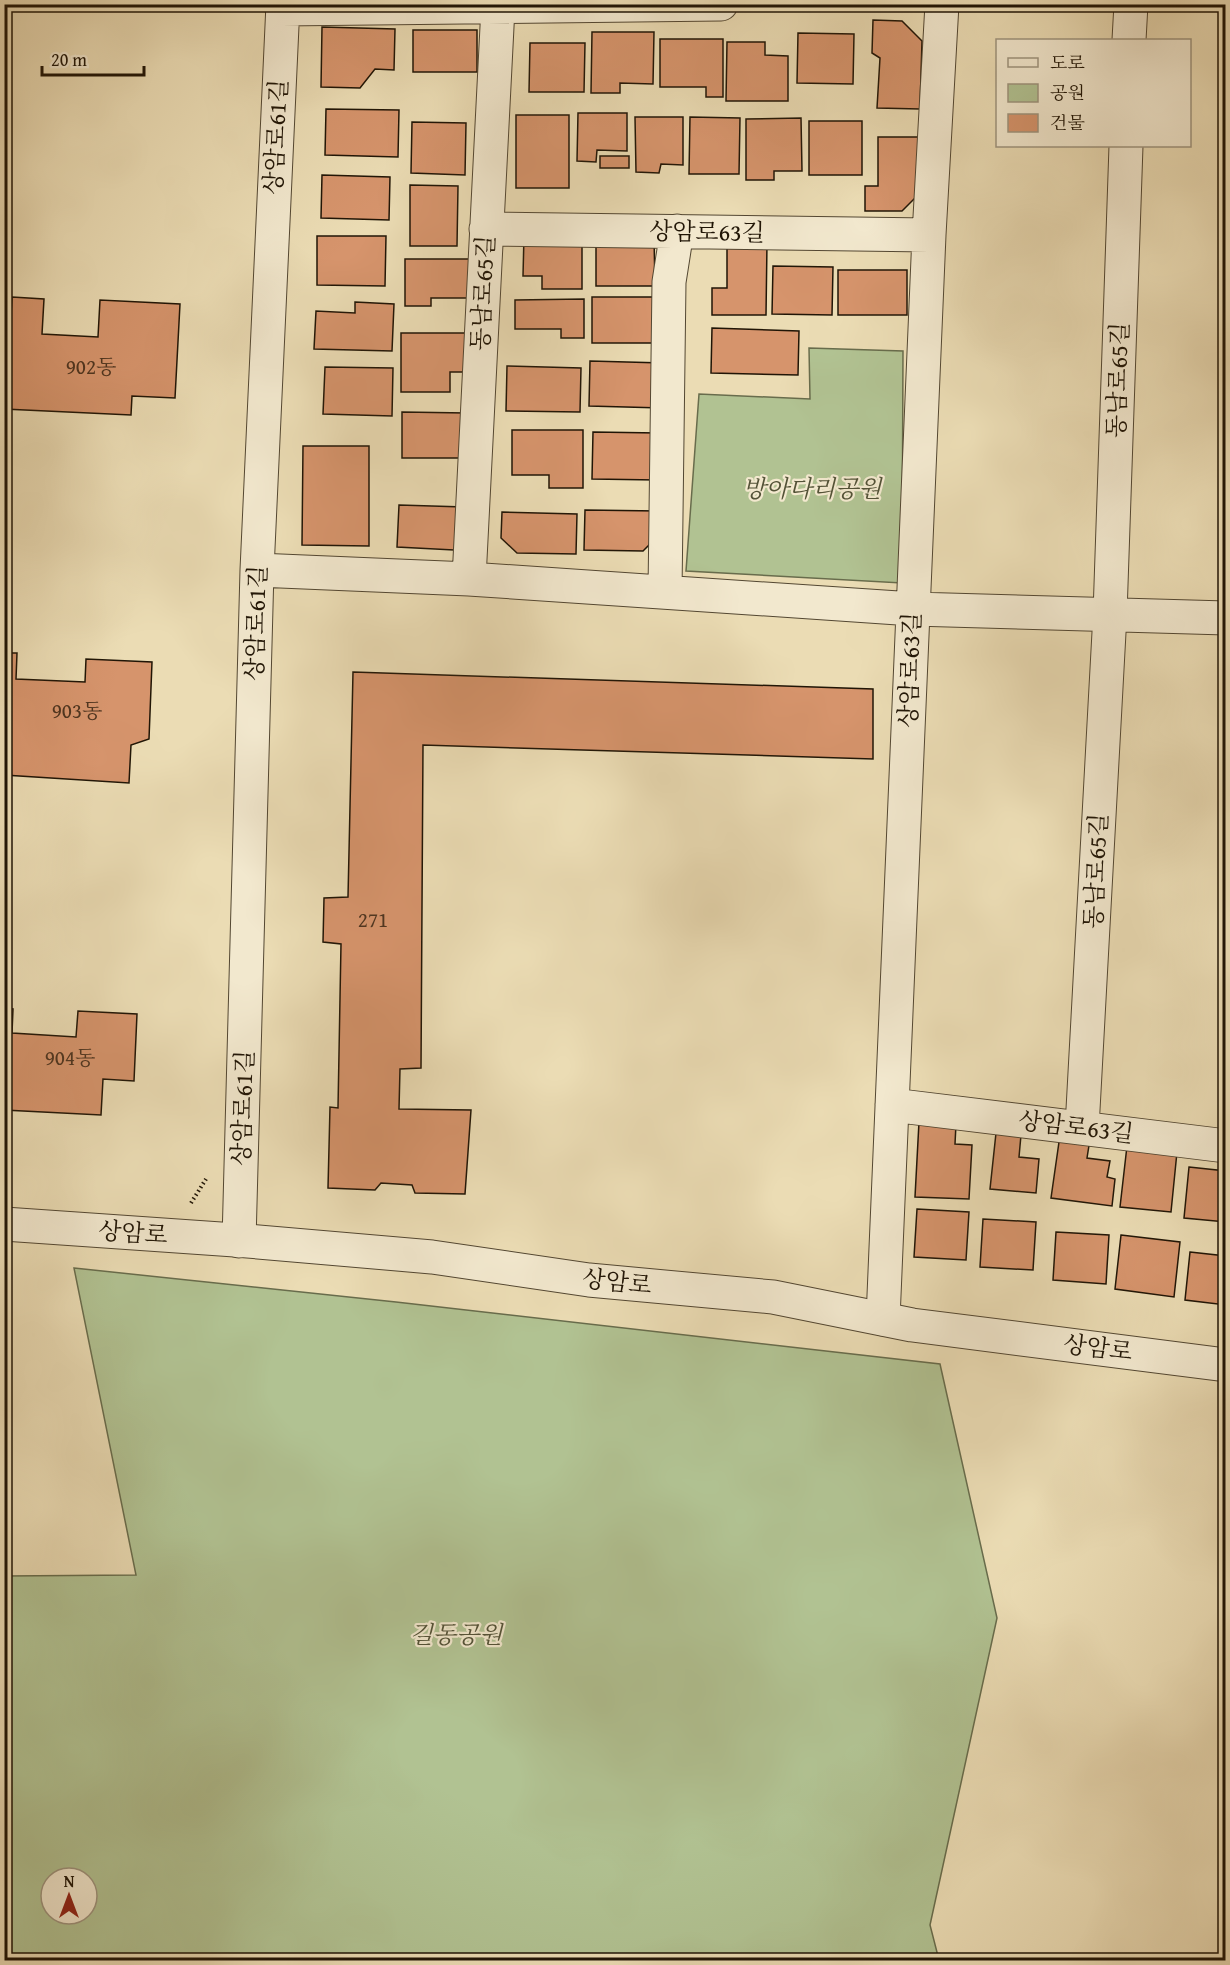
<svg xmlns="http://www.w3.org/2000/svg" width="1230" height="1965" font-family="'Gentium Book Plus','Noto Serif KR',serif">
  <rect width="100%" height="100%" fill="#ebdcb4"/>
  <filter id="stains"><feTurbulence type="fractalNoise" baseFrequency=".00333" numOctaves="4"/><feColorMatrix values="0 0 0 0 .2 0 0 0 0 .09 0 0 0 0 .02 0 0 0 .5 -.17"/></filter>
  <radialGradient id="worn" r=".72"><stop offset=".6" stop-color="#630" stop-opacity="0"/><stop offset="1" stop-color="#630" stop-opacity=".3"/></radialGradient>
  <path fill="#b1c292" stroke="#686c4c" stroke-width="1.5" fill-rule="evenodd" d="M809,348L903,351L902,583L686,571L699,394L810,399Z
    M74,1268L396,1302L940,1364L997,1618L930,1925L939,1960H5V1576L136,1575ZM51,1878H87V1914H51Z"/>
  <path fill="#d6946c" stroke="#201506" stroke-width="1.5" d="M873,20L902,21L922,41L920,109L877,108L880,58L872,53Z
    M322,27L395,29L394,70L375,69L360,88L321,87Z
    M413,30H477V72H413Z
    M592,32H654L653,84L620,83V93H591Z
    M798,33L854,34L853,84L797,83Z
    M660,39H723V97H706V87H660Z
    M727,42H765V55L788,56V101H726Z
    M530,43H585L584,92H529Z
    M326,109L399,110L398,157L325,155Z
    M578,113H627V151L597,150L596,162L577,161Z
    M516,115H569V188H516Z
    M635,117H683V165L661,164L659,173L636,172Z
    M690,117L740,118L739,174H689Z
    M801,118L802,171H774V180H746V119Z
    M809,121H862V175H809Z
    M412,122L466,123L465,175L411,173Z
    M878,137H920V193L902,211H865V186H878Z
    M600,156H629V168H600Z
    M322,175L390,177L389,220L321,218Z
    M410,185L458,186L457,246H410Z
    M317,236H386L385,286L317,285Z
    M524,236L582,237V289H542V276H523Z
    M654,237L655,286H596V238Z
    M727,243H767L766,315H712V288H727Z
    M405,259H469V298H431V306H405Z
    M773,266L833,267L832,315L772,314Z
    M838,270H907V315H838Z
    M12,297L44,299L42,334L98,337L100,300L180,304L175,398L132,396L131,415L4,409V334H10Z
    M592,297H655V343H592Z
    M584,299V338H561V329H515V300Z
    M355,302L394,304L392,351L314,349L316,311L355,313Z
    M712,328L799,331L798,375L711,373Z
    M401,333H471V372H450V392H401Z
    M590,361L663,363L662,408L589,406Z
    M507,366L581,368L580,412L506,411Z
    M325,367L393,368L392,416L323,414Z
    M402,412L466,413L465,458H402Z
    M512,430H583V488H549V475H512Z
    M593,432L658,433L657,480L592,479Z
    M303,446H369V546L302,545Z
    M399,505L464,507V533L454,550L397,547Z
    M585,510L658,511L657,537L643,551L584,550Z
    M502,512L577,514L576,554L517,553L501,538Z
    M4,653H17L16,679L85,682L86,659L152,662L149,739L131,745L129,783L4,775Z
    M353,672L873,689V759L423,745L421,1068L400,1069L399,1109L471,1110L465,1194L415,1193L412,1185L381,1183L375,1190L328,1188L330,1107L338,1108L341,944L323,942L324,898L348,897Z
    M4,1008L13,1009L12,1033L76,1037L78,1011L137,1014L134,1081L103,1079L101,1115L4,1110Z
    M919,1122L956,1124L955,1144L972,1145L969,1199L915,1197Z
    M996,1133L1021,1135L1019,1157L1039,1159L1036,1193L990,1189Z
    M1060,1135L1090,1139L1087,1158L1110,1161L1107,1177L1115,1179L1112,1206L1051,1198Z
    M1127,1146L1177,1152L1171,1212L1120,1207Z
    M1189,1167L1226,1171V1222L1184,1218Z
    M917,1209L969,1212L966,1260L914,1257Z
    M983,1219L1036,1222L1033,1270L980,1267Z
    M1056,1232L1109,1235L1106,1284L1053,1280Z
    M1121,1235L1180,1242L1174,1297L1115,1289Z
    M1190,1252L1226,1256V1305L1185,1300Z"/>
  <g fill="none" stroke-linecap="round" stroke-linejoin="round">
    <g stroke="#534732" stroke-width="35">
      <path id="minor" d="M282,9L721,4
        M1129,40L1131,4
        M486,229L929,235
        M257,570L469,579L913,609L1226,618
        M469,579L498,7
        M665,592L669,282L677,231
        M892,1105L1226,1146
        M1082,1128L1110,614L1126,146
        M239,1241L257,570L283,4
        M883,1319L929,235L942,4"/>
    </g>
    <g stroke="#534732" stroke-width="35">
      <path id="tertiary" d="M4,1224L235,1240L432,1257L589,1280L773,1297L912,1325L1226,1365"/>
    </g>
    <path stroke="#201506" stroke-width="4" stroke-dasharray="1.5 3" stroke-linecap="butt" d="M191,1203L206,1179"/>
    <use href="#minor" stroke="#f2e8ce" stroke-width="33"/>
    <use href="#tertiary" stroke="#f2e8ce" stroke-width="33"/>
  </g>
  <g text-anchor="middle" stroke-width="4.5" stroke-linejoin="round" paint-order="stroke">
    <g font-size="21" fill="#4e3520">
      <text x="91" y="374">902동</text>
      <text x="77" y="718">903동</text>
      <text x="373" y="927">271</text>
      <text x="70" y="1065">904동</text>
    </g>
    <g font-size="24" fill="#201506" stroke="#f2e8ce">
      <text transform="translate(276 137) rotate(-87)" y="8">상암로61길</text>
      <text transform="translate(707 232) rotate(1)" y="8">상암로63길</text>
      <text transform="translate(483 293) rotate(-87)" y="8">동남로65길</text>
      <text transform="translate(1118 380) rotate(-88)" y="8">동남로65길</text>
      <text transform="translate(256 623) rotate(-88)" y="8">상암로61길</text>
      <text transform="translate(910 670) rotate(-88)" y="8">상암로63길</text>
      <text transform="translate(1096 871) rotate(-87)" y="8">동남로65길</text>
      <text transform="translate(243 1108) rotate(-88)" y="8">상암로61길</text>
      <text transform="translate(1076 1127) rotate(7)" y="8">상암로63길</text>
      <text transform="translate(133 1233) rotate(4)" y="8">상암로</text>
      <text transform="translate(617 1282) rotate(6)" y="8">상암로</text>
      <text transform="translate(1098 1348) rotate(7)" y="8">상암로</text>
    </g>
    <g font-size="24" font-style="italic" fill="#535237" stroke="#f2e8ce">
      <text x="812" y="497">방아다리공원</text>
      <text x="456" y="1643">길동공원</text>
    </g>
  </g>
  <rect width="1230" height="1965" fill="none" stroke="#ebdcb4" stroke-width="24"/>
  <rect x="6" y="6" width="1218" height="1953" fill="none" stroke="#201506" stroke-width="3"/>
  <rect x="12" y="12" width="1206" height="1941" fill="none" stroke="#201506" stroke-width="1.5"/>
  <rect x="996" y="39" width="195" height="108" fill="#f2e8ce" stroke="#9e947e" stroke-width="1.5"/>
  <rect x="1008" y="58" width="30" height="9" fill="#f2e8ce" stroke="#9e947e" stroke-width="1.5"/>
  <text x="1050" y="69" font-size="18" fill="#201506">도로</text>
  <rect x="1008" y="84" width="30" height="18" fill="#b1c292" stroke="#9e947e" stroke-width="1.5"/>
  <text x="1050" y="99" font-size="18" fill="#201506">공원</text>
  <rect x="1008" y="114" width="30" height="18" fill="#d6946c" stroke="#9e947e" stroke-width="1.5"/>
  <text x="1050" y="129" font-size="18" fill="#201506">건물</text>
  <g transform="translate(69 1896)"><circle r="28" fill="#f2e8ce" stroke="#9e947e" stroke-width="1.5"/>
  <path d="M0-4.5L10 22L0 15L-10 22Z" fill="#8f2418"/>
  <text y="-9" font-size="16" font-weight="bold" text-anchor="middle" fill="#201506">N</text>
  </g>
  <path d="M42 66v9h102v-9" fill="none" stroke="#201506" stroke-width="3"/>
  <text x="51" y="66" font-size="18" fill="#201506" stroke="#f2e8ce" stroke-width="4.5" paint-order="stroke">20 m</text>
  <rect width="100%" height="100%" filter="url(#stains)"/>
  <rect width="100%" height="100%" fill="url(#worn)"/>
</svg>
